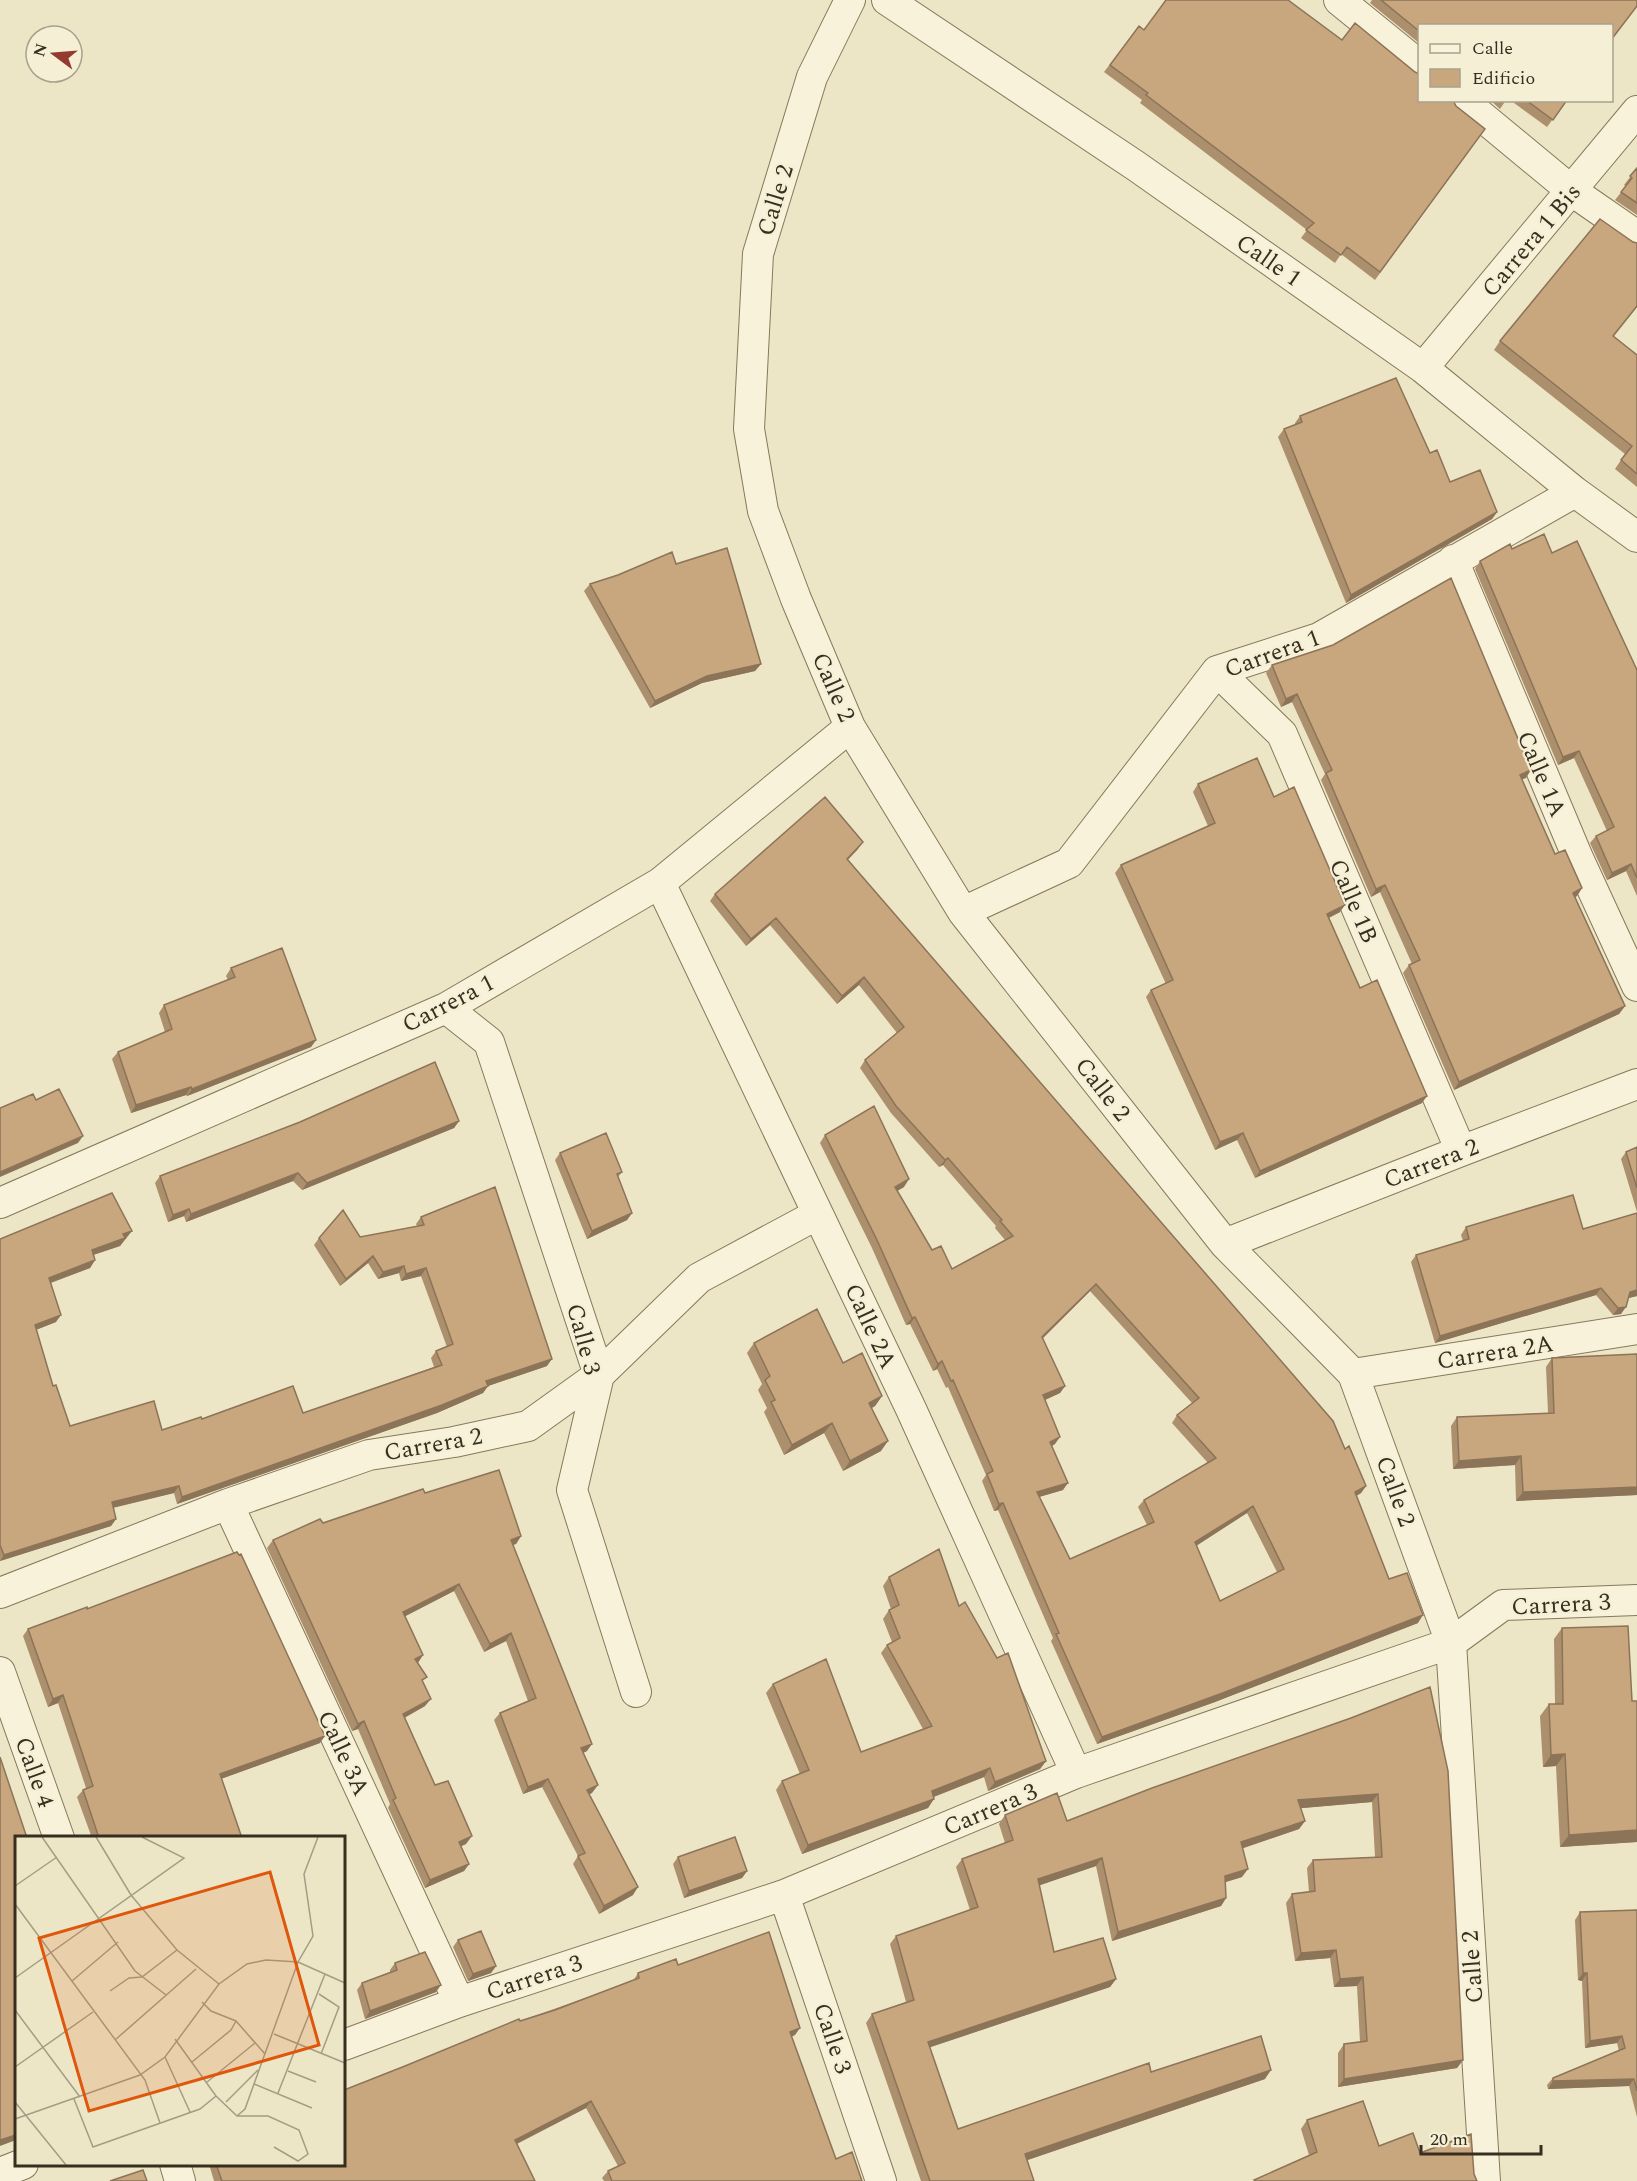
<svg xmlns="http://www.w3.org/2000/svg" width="1637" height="2181" font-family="Spectral,serif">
  <rect width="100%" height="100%" fill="#ece6c6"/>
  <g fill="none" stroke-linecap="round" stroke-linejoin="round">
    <g stroke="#87785c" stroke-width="32">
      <path id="minor" d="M850,0L812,77L758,254L749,429L763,511L796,599L850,727L963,912L1225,1244L1353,1374L1451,1643L1485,2181
        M887,0L1136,166L1423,368L1575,492L1637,537
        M1339,0L1420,66
        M1462,100L1572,191L1637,236
        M1423,368L1637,111
        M1453,560L1578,858L1637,986
        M1217,671L1282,734L1461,1151
        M660,883L911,1409L1076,1773
        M963,912L1069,863L1217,671L1319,638L1575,492
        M446,1008L489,1042L599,1375L572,1490L636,1692
        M0,1203L446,1008L660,883L850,727
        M1225,1244L1461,1151L1637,1084
        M1353,1374L1637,1329
        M228,1504L459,2002
        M0,1593L228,1504L369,1455L454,1442L528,1426L599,1375L699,1278L818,1214
        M0,1672L59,1838
        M784,1895L881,2181
        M344,2045L459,2002L784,1895L1076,1773L1451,1643L1503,1605L1637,1600
        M175,2164L180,2181
        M0,2173L23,2164"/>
    </g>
    <use href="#minor" stroke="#f7f2d9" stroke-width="30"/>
  </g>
  <path fill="#ac8f6c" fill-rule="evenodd" d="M1372,0H1637L1419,26V43L1370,3Z
    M1139,26L1144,30L1342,40L1456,106L1485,129L1375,280L1341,254L1335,263L1301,238L1307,230L1140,103L1142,100L1104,72Z
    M1490,100H1506L1500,109Z
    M1510,100H1567L1547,127Z
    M1637,168V215L1615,200L1626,186L1624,185Z
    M1633,242L1637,307L1614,336L1637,355V487L1615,469L1625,454L1494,350L1500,341Z
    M1300,416L1430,453L1450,482L1497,512L1492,519L1346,603L1278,437L1284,429L1295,425V423Z
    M1512,549L1552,553L1637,670V896L1626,871L1607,880L1590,843L1596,836L1607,831L1574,758L1558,765L1475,569L1480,561Z
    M676,564L761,664L755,671L702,683L650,708L584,591L590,584Z
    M1272,665L1526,778L1522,779L1555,854L1582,888L1577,896L1575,897L1625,1006L1619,1014L1454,1090L1403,973L1409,965L1412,964L1380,892L1371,897L1321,780L1325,774L1292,702L1281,707L1266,673Z
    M1198,784L1274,797L1340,912L1329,918L1360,988L1422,1103L1255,1178L1237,1140L1215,1150L1146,997L1151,990L1166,984L1115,873L1121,865L1208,826L1193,792Z
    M858,849L848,860L1345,1449L1366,1486L1361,1493L1356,1496L1389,1579L1418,1623L1215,1702L1097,1744L1051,1641L1053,1638L998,1510L994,1511L982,1481L986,1475L948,1387L946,1388L937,1369L933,1371L910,1324L906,1325L872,1248L820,1143L825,1135L904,1187L897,1191L932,1250L952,1269L1005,1240L995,1228L996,1226L943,1165L939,1167L891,1113L860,1068L865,1060L897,1033L859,985L837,1004L770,925L746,946L710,901L715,894ZM1090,1291L1192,1403L1177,1415L1172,1423L1208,1463L1144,1500L1138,1507L1147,1525L1070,1559L1039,1497L1063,1490L1052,1446L1055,1444L1045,1400L1060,1393L1065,1386L1043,1338ZM1247,1513L1277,1572L1220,1601L1196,1545Z
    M231,968L316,1040L311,1047L187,1096L186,1095L131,1113L112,1059L118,1052L165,1032L159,1013L164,1005L228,980L226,976Z
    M459,1121L454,1128L302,1190L293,1181L186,1222L184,1216L168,1222L155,1183L160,1176Z
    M1637,1147V1212L1621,1159L1626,1152Z
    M560,1153L622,1172L618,1177L632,1213L627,1220L587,1239L555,1160Z
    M1637,1213V1296L1628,1298L1621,1314L1613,1315L1596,1295L1435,1343L1411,1262L1416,1255L1463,1241L1461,1235L1466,1227L1583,1229Z
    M421,1217L547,1366L488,1386L483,1393L437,1413L177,1504L174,1493L113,1508L116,1519L111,1526L0,1561V1239L127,1238L125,1239L120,1246L93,1255L95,1260L90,1268L51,1283L56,1322L36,1330L53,1386L70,1426L162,1430L202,1419L303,1413L434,1367L431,1358L436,1351L447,1347L421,1276L401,1281L399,1273L378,1279L368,1263L340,1286L314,1245L319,1238L360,1237L417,1226L416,1224Z
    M754,1343L843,1363L882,1396L875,1406L872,1408L881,1451L843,1471L824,1433L784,1455L764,1412L767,1408L758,1390L762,1384L747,1353Z
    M1637,1354V1495L1516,1501L1515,1465L1453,1469L1451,1426L1457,1417L1548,1413L1546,1367L1552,1358Z
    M425,1493L521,1536L516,1544L513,1545L587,1751L583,1753L592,1793L589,1794L633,1895L599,1914L573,1864L578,1856L542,1787L523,1794L494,1720L500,1713L528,1701L506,1641L484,1652L454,1591L405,1616L423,1683L425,1706L404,1718L435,1785L466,1844L461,1846L469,1864L464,1871L425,1888L390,1812L388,1808L390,1804L358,1729L352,1731L267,1548L273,1540L323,1523Z
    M889,1577L959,1606L1046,1761L1040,1769L988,1791L984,1777L934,1797L928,1808L802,1854L776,1790L782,1781L800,1774L766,1693L773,1684L861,1752L923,1729L881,1653L887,1645L892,1642L883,1619L889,1610L891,1609L883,1586Z
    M87,1609L320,1743L221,1779L242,1838H92L77,1797L83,1790L86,1788L58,1703L48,1707L23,1636L28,1629Z
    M1562,1628L1637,1842L1560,1847L1556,1766L1543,1767L1540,1716L1549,1704H1555L1554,1639Z
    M1430,1687L1463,2060L1457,2068L1338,2087V2053L1344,2044L1360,2042L1357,1986L1334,1987L1330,1958L1295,1961L1286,1903L1292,1894L1309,1892L1307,1868L1313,1860L1375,1857L1372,1802L1301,1808L1305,1821L1299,1829L1242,1848V1877L1226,1882V1898L1221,1906L1112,1941L1096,1866L1039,1885L1054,1952L1116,1979L1110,1987L930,2047L958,2129L1151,2072L1265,2079L1027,2160L1034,2181H921L866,2023L872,2014L906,2002L890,1944L896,1936L970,1910L956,1867L962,1859L1005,1843L999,1824L1005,1815L1067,1821L1351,1718Z
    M678,1857L747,1871L742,1878L684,1898L673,1864Z
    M1637,1910V2117L1629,2086L1548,2089L1547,2085L1553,2078L1619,2051L1617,2043L1585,2048L1582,1981L1578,1980L1575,1920L1580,1912Z
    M458,1940L496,1966L491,1973L468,1981L453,1947Z
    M395,1963L436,1992L365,2019L357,1990L362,1983L390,1972V1970Z
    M678,1965L795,2035L791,2037L836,2159L862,2181H604L602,2178L608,2171L618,2166L586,2108L517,2144L535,2181H214L209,2164H344L520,2021L633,1981L638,1973Z
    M1307,2120L1379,2146L1420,2153L1474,2174L1477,2181H1254L1309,2155L1301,2129Z"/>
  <path fill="#8c7458" d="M1497,512L1492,519L1346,603L1351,595Z
    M761,664L755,671L702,683L650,708L655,701L707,676Z
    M1297,694L1292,702L1281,707L1286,699Z
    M1579,751L1574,758L1558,765L1563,757Z
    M1531,770L1526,778L1514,782L1520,775Z
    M863,842L858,849L841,866L847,859Z
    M1631,864L1626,871L1607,880L1612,873Z
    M1385,885L1380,892L1371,897L1376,889Z
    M1582,888L1577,896L1568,901L1573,893Z
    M1345,905L1340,912L1322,921L1327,914Z
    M776,918L770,925L746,946L751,939Z
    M864,977L859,985L837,1004L842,996Z
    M1625,1006L1619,1014L1454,1090L1459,1082Z
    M316,1040L311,1047L187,1096L192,1089Z
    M191,1087L186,1095L131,1113L136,1105Z
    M1427,1096L1422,1103L1255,1178L1260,1171Z
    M459,1121L454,1128L302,1190L307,1183Z
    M1243,1133L1237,1140L1215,1150L1220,1142Z
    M83,1136L78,1143L0,1177V1172Z
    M948,1158L943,1165L939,1167L945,1160Z
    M298,1173L293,1181L186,1222L191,1214Z
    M909,1179L904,1187L890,1195L895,1187Z
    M189,1209L184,1216L168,1222L173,1215Z
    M632,1213L627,1220L587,1239L592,1231Z
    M132,1231L120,1246L87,1257L92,1250L123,1234Z
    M373,1256L368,1263L340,1286L346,1279Z
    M95,1260L90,1268L44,1285L49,1278Z
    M404,1266L399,1273L378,1279L383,1272Z
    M426,1268L421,1276L401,1281L406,1274Z
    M1096,1284L1090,1291L1037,1344L1042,1337Z
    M1601,1288L1596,1295L1435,1343L1440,1336Z
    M1637,1290V1296L1625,1299L1630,1292Z
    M1626,1307L1621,1314L1613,1315L1618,1308Z
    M61,1315L56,1322L30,1332L35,1325Z
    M915,1317L910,1324L906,1325L912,1318Z
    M552,1359L547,1366L488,1386L483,1393L437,1413L177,1504L182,1497L486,1381Z
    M942,1361L937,1369L933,1371L938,1364Z
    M1065,1386L1060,1393L1038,1403L1043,1395Z
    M882,1396L875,1406L862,1413L869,1403Z
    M832,1423L824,1433L784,1455L792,1445Z
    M1060,1437L1055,1444L1045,1449L1050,1442Z
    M888,1441L881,1451L843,1471L850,1461Z
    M1521,1456L1515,1465L1453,1469L1459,1461Z
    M1068,1483L1063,1490L1032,1499L1037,1492Z
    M179,1486L174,1493L107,1509L112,1502Z
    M1366,1486L1361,1493L1350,1500L1355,1492Z
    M1637,1487V1495L1516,1501L1523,1492Z
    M1003,1503L998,1510L994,1511L999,1504Z
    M1253,1506L1247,1513L1190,1550L1195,1542Z
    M116,1519L111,1526L0,1561L4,1555Z
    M521,1536L516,1544L505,1547L511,1540Z
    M459,1584L454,1591L398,1620L403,1612Z
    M1423,1615L1418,1623L1215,1702L1097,1744L1102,1737Z
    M511,1633L506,1641L484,1652L490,1644Z
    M423,1655L418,1663L409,1666L415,1659Z
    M63,1695L58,1703L48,1707L53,1699Z
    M431,1699L425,1706L397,1722L403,1714Z
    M364,1721L358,1729L352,1731L358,1724Z
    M325,1736L320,1743L215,1781L220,1774Z
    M592,1744L587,1751L576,1756L581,1748Z
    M1565,1754L1556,1766L1543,1767L1551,1755Z
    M1046,1761L1040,1769L988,1791L995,1782Z
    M990,1768L984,1777L925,1800L932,1791Z
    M548,1779L542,1787L523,1794L528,1787Z
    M598,1785L592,1793L582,1798L587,1790Z
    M1378,1794L1372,1802L1292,1809L1298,1800Z
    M934,1799L928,1808L802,1854L808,1845Z
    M1305,1821L1299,1829L1235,1851L1241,1842Z
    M1637,1830V1842L1560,1847L1569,1835Z
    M472,1836L466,1844L453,1850L459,1842Z
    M1102,1858L1096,1866L1032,1888L1038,1879Z
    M469,1864L464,1871L425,1888L430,1880Z
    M1248,1869L1242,1877L1219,1884L1225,1876Z
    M747,1871L742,1878L684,1898L689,1891Z
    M638,1887L633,1895L599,1914L604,1906Z
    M1226,1898L1221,1906L1112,1941L1118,1932Z
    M1336,1950L1330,1958L1295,1961L1301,1953Z
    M496,1966L491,1973L468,1981L473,1974Z
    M1583,1973H1587L1582,1981L1578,1980Z
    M1363,1977L1357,1986L1334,1987L1340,1979Z
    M1116,1979L1110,1987L922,2050L928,2042Z
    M441,1985L436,1992L365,2019L370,2011Z
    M800,2028L795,2035L784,2039L790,2032Z
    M1622,2036L1617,2043L1585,2048L1590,2041Z
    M1463,2060L1457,2068L1338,2087L1344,2079Z
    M1271,2070L1265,2079L1019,2163L1025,2154Z
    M1634,2079L1629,2086L1548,2089L1553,2081Z
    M591,2101L586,2108L510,2147L515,2140Z
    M16,2135V2140L0,2146V2140Z"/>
  <path fill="#c8a67e" stroke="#8c7458" stroke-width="1.5" fill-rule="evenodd" d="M1166,0H1288L1342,40L1355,23L1415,72L1419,74V100H1453L1456,106L1485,129L1380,272L1347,247L1341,255L1306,230L1314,223L1146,95L1148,93L1110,65L1139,26L1144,30Z
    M1381,0H1637V6L1611,40V26H1419V31Z
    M1526,100H1567L1553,120Z
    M1637,168V203L1621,192L1632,178L1630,176Z
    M1600,219L1633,242L1637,243V306L1613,336L1637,355V474L1621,460L1632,446L1500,341Z
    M1396,378L1430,453L1437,450L1450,482L1480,470L1497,512L1351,595L1284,429L1302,422L1300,416Z
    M1544,534L1552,553L1577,541L1637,670V878L1631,864L1612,873L1596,836L1614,827L1579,751L1563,757L1480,561L1510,544L1512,549Z
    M727,548L761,664L707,676L655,701L590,584L618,575L672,552L676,564Z
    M1451,578L1531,770L1520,775L1555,854L1565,850L1582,888L1573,893L1625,1006L1459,1082L1409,965L1420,960L1385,885L1376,889L1326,773L1332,770L1297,694L1286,699L1272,665L1333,645Z
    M1257,758L1274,797L1294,787L1345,905L1327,914L1360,988L1377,980L1427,1096L1260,1171L1243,1133L1220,1142L1151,990L1173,980L1121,865L1215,823L1198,784Z
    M825,797L863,842L847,859L1333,1421L1345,1449L1349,1446L1366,1486L1355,1492L1389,1579L1407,1573L1423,1615L1220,1694L1102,1737L1056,1634L1059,1633L1003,1503L999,1504L987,1474L993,1471L953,1380L951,1381L942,1361L938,1364L915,1317L912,1318L877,1240L825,1135L874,1106L909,1179L895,1187L932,1250L941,1246L952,1269L1013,1236L1000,1221L1002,1220L948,1158L945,1160L896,1106L865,1060L904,1027L864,977L842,996L776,918L751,939L715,894ZM1096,1284L1199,1398L1177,1415L1216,1458L1144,1500L1154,1522L1070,1559L1037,1492L1068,1483L1050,1442L1060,1437L1043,1395L1065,1386L1042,1337ZM1253,1506L1284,1569L1220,1601L1195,1542Z
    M282,948L316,1040L192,1089L191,1087L136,1105L118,1052L172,1029L164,1005L235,977L231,968Z
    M435,1062L459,1121L307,1183L298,1173L191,1214L189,1209L173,1215L160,1176L300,1122Z
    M59,1089L83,1136L0,1172V1108L33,1094L36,1100Z
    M606,1133L622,1172L617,1174L632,1213L592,1231L560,1153Z
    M1637,1147V1188L1626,1152Z
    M495,1187L552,1359L486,1381L488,1386L442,1405L182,1497L179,1486L112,1502L116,1519L4,1555L0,1545V1239L112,1193L132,1231L123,1234L125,1238L92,1250L95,1260L49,1278L61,1315L35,1325L53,1386L56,1385L70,1426L154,1401L162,1430L201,1417L202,1419L293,1386L303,1413L442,1365L436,1351L453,1344L426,1268L406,1274L404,1266L383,1272L373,1256L346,1279L319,1238L343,1210L360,1237L424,1225L421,1217Z
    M1573,1195L1583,1229L1637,1213V1290L1630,1292L1626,1307L1618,1308L1601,1288L1440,1336L1416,1255L1469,1239L1466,1227Z
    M817,1309L843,1363L862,1353L882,1396L869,1403L888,1441L850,1461L832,1423L792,1445L771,1402L775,1400L765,1380L770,1376L754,1343Z
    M1637,1354V1487L1523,1492L1521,1456L1459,1461L1457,1417L1554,1413L1552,1358Z
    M499,1470L521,1536L511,1540L592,1744L581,1748L598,1785L587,1790L638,1887L604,1906L578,1856L585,1853L548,1779L528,1787L500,1713L536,1698L511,1633L490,1644L459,1584L403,1612L423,1655L415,1659L427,1677L422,1680L431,1699L403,1714L435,1785L448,1781L472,1836L459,1842L469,1864L430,1880L395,1804L393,1800L396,1798L364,1721L358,1724L273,1540L320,1519L323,1523L423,1489L425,1493Z
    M939,1549L959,1606L965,1602L997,1658L1008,1653L1046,1761L995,1782L990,1768L932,1791L934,1799L808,1845L782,1781L809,1770L773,1684L826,1659L861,1752L932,1726L887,1645L900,1638L889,1610L899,1605L889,1577Z
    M237,1552L239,1555L241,1554L325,1736L220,1774L242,1838H99L83,1790L93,1786L63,1695L53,1699L28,1629L87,1607V1609Z
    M1628,1626L1632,1701H1637V1830L1569,1835L1565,1754L1551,1755L1549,1704H1563L1562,1628Z
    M1430,1687L1448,1771L1463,2060L1344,2079V2044L1367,2041L1363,1977L1340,1979L1336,1950L1301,1953L1292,1894L1315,1891L1313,1860L1382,1857L1378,1794L1298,1800L1305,1821L1241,1842L1248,1869L1225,1876L1226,1898L1118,1932L1102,1858L1038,1879L1054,1952L1103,1938L1116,1979L928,2042L958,2129L1149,2063L1151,2072L1261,2036L1271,2070L1025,2154L1034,2181H930L872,2014L914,2000L896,1936L978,1907L962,1859L1013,1840L1005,1815L1057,1793L1067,1821L1152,1788L1351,1718Z
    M0,1757L27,1838H16V2135L0,2140Z
    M735,1837L747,1871L689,1891L678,1857Z
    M1637,1910V2091L1634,2079L1553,2081V2078L1625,2048L1622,2036L1590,2041L1587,1973H1583L1580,1912Z
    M481,1931L496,1966L473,1974L458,1940Z
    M769,1932L800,2028L790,2032L836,2159L852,2152L862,2181H612L608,2171L625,2163L591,2101L515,2140L535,2181H222L216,2164H344V2090L405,2066L519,2019L520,2021L555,2010L639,1978L638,1973L676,1959L678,1965Z
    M425,1952L441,1985L370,2011L362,1983L397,1970L395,1963Z
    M1363,2101L1379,2146L1413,2133L1420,2153L1471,2134L1474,2174L1477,2181H1255L1254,2180L1317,2152L1307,2120Z
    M143,2170L147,2181H110Z"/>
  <g text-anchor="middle" stroke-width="4.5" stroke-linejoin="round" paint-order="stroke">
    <g font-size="24" fill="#372e20" stroke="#f4efd5">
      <text transform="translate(775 200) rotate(-73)" y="8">Calle 2</text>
      <text transform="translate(1531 240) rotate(-50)" y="8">Carrera 1 Bis</text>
      <text transform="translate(1269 260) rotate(35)" y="8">Calle 1</text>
      <text transform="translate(1272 653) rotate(-20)" y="8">Carrera 1</text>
      <text transform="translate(834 687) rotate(66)" y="8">Calle 2</text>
      <text transform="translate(1542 774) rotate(67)" y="8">Calle 1A</text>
      <text transform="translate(1354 901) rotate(67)" y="8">Calle 1B</text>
      <text transform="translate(448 1003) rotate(-27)" y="8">Carrera 1</text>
      <text transform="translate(1103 1089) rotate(52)" y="8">Calle 2</text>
      <text transform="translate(1431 1163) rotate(-21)" y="8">Carrera 2</text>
      <text transform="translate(871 1326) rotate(65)" y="8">Calle 2A</text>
      <text transform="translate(584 1339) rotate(75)" y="8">Calle 3</text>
      <text transform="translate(1495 1352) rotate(-9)" y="8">Carrera 2A</text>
      <text transform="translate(433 1444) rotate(-10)" y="8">Carrera 2</text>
      <text transform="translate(1396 1491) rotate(70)" y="8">Calle 2</text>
      <text transform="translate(1561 1604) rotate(-3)" y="8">Carrera 3</text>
      <text transform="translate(344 1753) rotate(65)" y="8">Calle 3A</text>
      <text transform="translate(35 1772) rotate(70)" y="8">Calle 4</text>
      <text transform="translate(990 1809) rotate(-23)" y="8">Carrera 3</text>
      <text transform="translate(1472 1967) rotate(-94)" y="8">Calle 2</text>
      <text transform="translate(534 1977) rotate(-18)" y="8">Carrera 3</text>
      <text transform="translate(833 2038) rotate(71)" y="8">Calle 3</text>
    </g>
  </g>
  <g transform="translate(15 1836)">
    <rect width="330" height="330" fill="#ece6c6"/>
    <path fill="none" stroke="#a49c84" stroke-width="1.5" d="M27,1L120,135L151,159M81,1L116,59L162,114L204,148M0,50L42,21M0,68L130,244L145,287M0,142L169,22L127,1M57,145L103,106M95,155L114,142L127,141L162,114M304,158L324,171L306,218M187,166L196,175L221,185L250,218M0,174L65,261M259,198L330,227M160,203L201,260L222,280H253L284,294L293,318L283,325L259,311M100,204L181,133M150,221L175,276M177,226L216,194L221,185M0,231L78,176M273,235L301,246M192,246L240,207M239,248L297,272M263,257L310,138M59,263L78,311L185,273L201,260M0,266L51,329M211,266L243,234M222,280L230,273L283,126L298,100L289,38L303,1M0,283L125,239L150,221L204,148L232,128L251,124L283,126L330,147"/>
    <path fill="#df570d" fill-opacity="0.15" stroke="#df570d" stroke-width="3" d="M255,36L304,209L74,275L24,102Z"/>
    <rect width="330" height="330" fill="none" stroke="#372e20" stroke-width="3"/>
  </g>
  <rect x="1418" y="24" width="195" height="78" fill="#f4efd5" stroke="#a8a28d" stroke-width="1.5"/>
  <rect x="1430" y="44" width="30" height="9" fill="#f7f2d9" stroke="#a8a28d" stroke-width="1.5"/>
  <text x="1472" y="54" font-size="18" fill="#372e20">Calle</text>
  <rect x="1430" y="69" width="30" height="18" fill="#c8a67e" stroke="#a8a28d" stroke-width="1.5"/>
  <text x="1472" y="84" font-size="18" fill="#372e20">Edificio</text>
  <g transform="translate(54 54) rotate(286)"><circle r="28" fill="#f4efd5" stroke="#a8a28d" stroke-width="1.5"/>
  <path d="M0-4.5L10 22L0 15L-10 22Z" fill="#933b2f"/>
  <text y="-9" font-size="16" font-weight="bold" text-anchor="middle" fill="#372e20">N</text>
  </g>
  <path d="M1421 2145v9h120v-9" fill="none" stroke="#372e20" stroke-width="3"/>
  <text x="1430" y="2145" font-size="18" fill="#372e20" stroke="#f4efd5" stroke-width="4.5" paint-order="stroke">20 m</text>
</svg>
